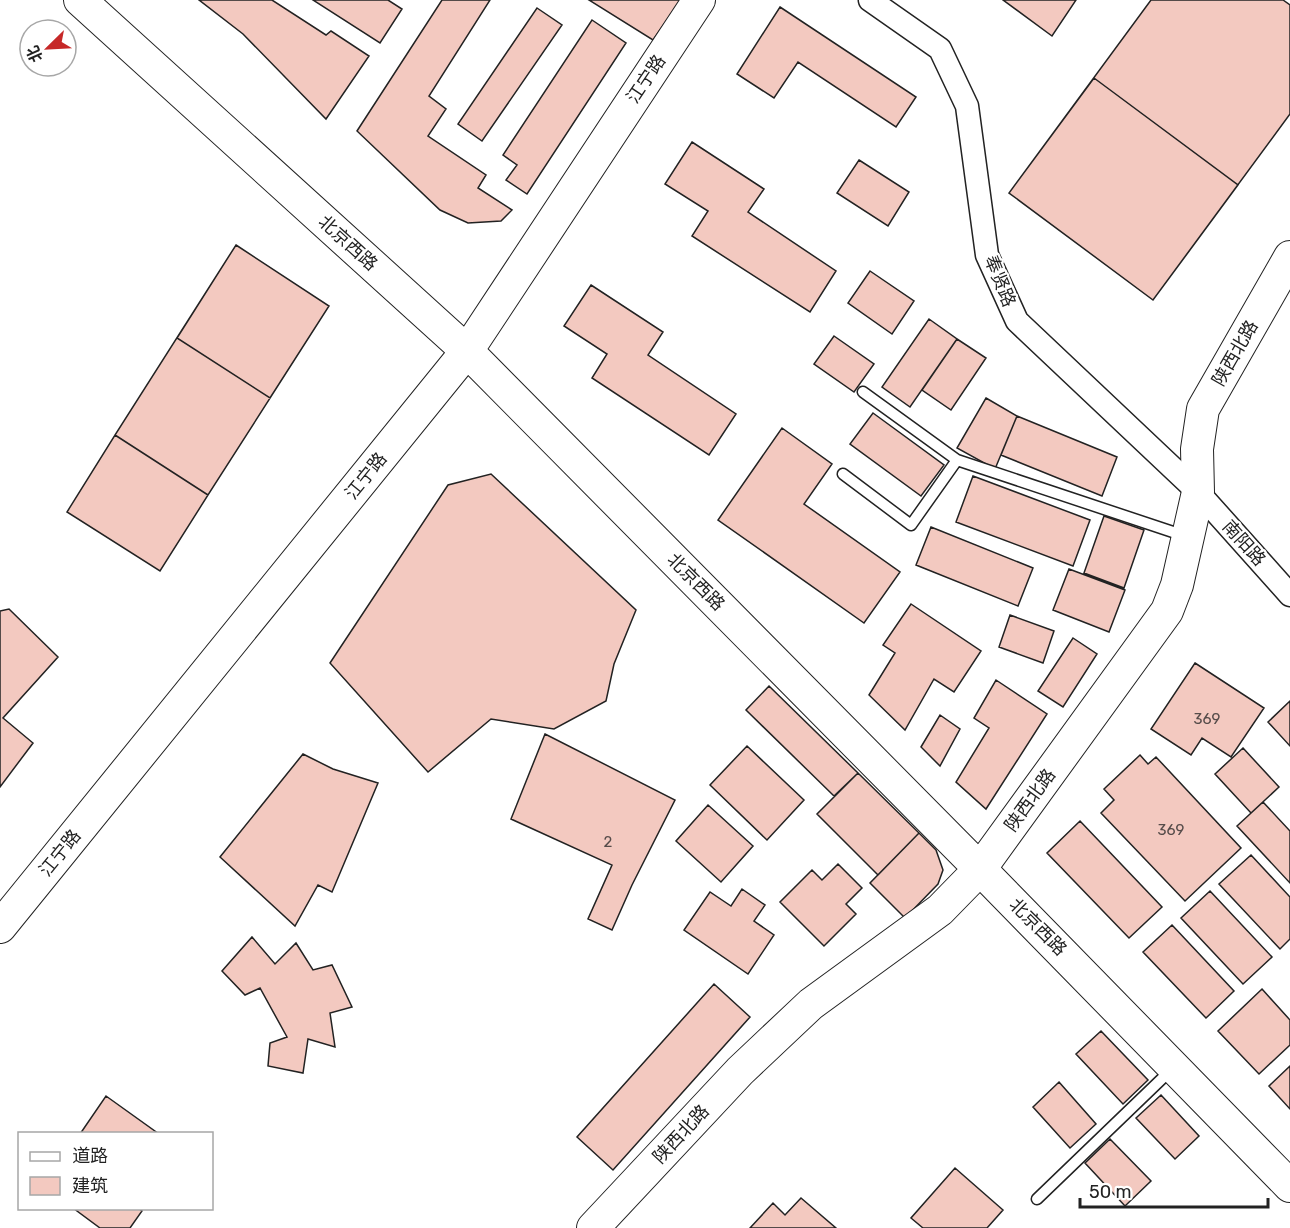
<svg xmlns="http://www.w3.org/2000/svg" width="1290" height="1228" font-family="Rubik,'Noto Sans SC',sans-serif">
  <rect width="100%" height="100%" fill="#fff"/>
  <path fill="#f3c9c0" stroke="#222" stroke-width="1.5" d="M199,0H272L326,35L331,31L369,56L326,119L243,34Z
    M313,0H388L402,9L380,43Z
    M442,0H490L429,96L446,109L428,136L486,175L478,188L512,210L501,221L468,223L440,210L357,131Z
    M589,0H681L653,40Z
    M1003,0H1076L1052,36Z
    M1003,0H1076L1052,36Z
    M1151,0H1283L1290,5V114L1153,300L1009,193Z
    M780,7L916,97L896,127L798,62L774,98L737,74Z
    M537,8L562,25L482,141L458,124Z
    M592,20L626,43L527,194L506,180L517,165L503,155Z
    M1094,78L1238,185L1153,300L1009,193Z
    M692,142L764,189L748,212L836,271L810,312L692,236L708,211L665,184Z
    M859,160L909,192L888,226L837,193Z
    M236,245L329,306L270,398L177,338Z
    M236,245L329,306L208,495L115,435Z
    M870,271L914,301L892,334L848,303Z
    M591,285L663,332L648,355L736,414L709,455L592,378L607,354L564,326Z
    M929,319L957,339L910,407L882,387Z
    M834,336L874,364L854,392L814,364Z
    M957,339L986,358L951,410L922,390Z
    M986,398L1017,416L995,469L957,448Z
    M873,413L944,465L921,496L850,444Z
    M1017,416L1117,457L1102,496L1001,455Z
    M782,428L832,464L804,504L900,572L864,623L718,520Z
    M115,435L208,495L160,571L67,512Z
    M491,474L636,610L614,664L606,701L554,729L491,719L428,772L330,663L448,485Z
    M973,476L1090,520L1073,566L956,522Z
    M1104,516L1144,530L1124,588L1084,573Z
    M931,527L1033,568L1018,606L916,565Z
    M1069,569L1125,590L1109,632L1053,610Z
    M911,604L981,651L954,692L934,679L905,730L869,695L895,653L883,645Z
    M9,609L58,657L3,718L33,743L0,787V611Z
    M1010,615L1054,631L1043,663L999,647Z
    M1073,638L1097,654L1063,707L1038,691Z
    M1195,663L1264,708L1231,757L1202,738L1191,755L1151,729Z
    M996,680L1047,714L986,809L956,782L989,728L974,718Z
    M769,686L858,773L834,796L746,710Z
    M1290,701V746L1268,722Z
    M940,715L960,729L940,766L921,747Z
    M545,734L675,800L632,885L612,930L588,919L612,865L511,819Z
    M747,746L804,800L767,840L710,785Z
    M1243,748L1279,787L1251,813L1215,774Z
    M303,754L333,769L378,783L332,892L318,885L295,926L220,857Z
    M1140,755L1148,764L1156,757L1241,848L1185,901L1101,813L1114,800L1104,789Z
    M858,773L919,833L878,875L817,814Z
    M1263,802L1290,831V883L1237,826Z
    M708,805L753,846L721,882L676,841Z
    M1080,821L1162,907L1129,938L1047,853Z
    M919,833L936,850L943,870L938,884L905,918L870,883Z
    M1251,855L1290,897V939L1280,949L1219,884Z
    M838,864L862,888L846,904L856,914L824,946L780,902L812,870L822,880Z
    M742,889L765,905L754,921L774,935L748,974L684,930L710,892L731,906Z
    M1210,891L1272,957L1243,984L1181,918Z
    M1172,925L1234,991L1206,1018L1143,952Z
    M252,937L275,964L296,943L313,970L332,965L352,1007L330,1013L335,1047L308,1039L303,1073L268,1066L270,1043L287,1037L260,988L245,995L222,971Z
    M714,984L750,1017L613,1170L577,1137Z
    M1262,989L1290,1020V1045L1259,1074L1218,1031Z
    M1101,1031L1148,1080L1123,1104L1076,1054Z
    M1290,1066V1109L1269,1086Z
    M1059,1082L1096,1124L1070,1148L1033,1107Z
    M1161,1095L1199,1136L1175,1159L1136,1118Z
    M106,1096L159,1134H80Z
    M1110,1139L1151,1181L1125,1206L1085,1163Z
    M955,1168L1003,1210L987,1228H923L911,1218Z
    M801,1198L836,1228H750L773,1203L785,1215Z
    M73,1208H138L142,1211L130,1228H100Z"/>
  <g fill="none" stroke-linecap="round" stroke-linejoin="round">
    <g stroke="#222" stroke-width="13">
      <path id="lane" d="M863,392L957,460L1185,536
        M843,474L911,525L957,460
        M1037,1199L1171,1070"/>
    </g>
    <g stroke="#222" stroke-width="25">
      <path id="street" d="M870,0L940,49L967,106L987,255L1017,321L1198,492L1290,595"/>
    </g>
    <g stroke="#222" stroke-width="34">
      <path id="secondary" d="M80,0L467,351L980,869L1290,1186
        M0,927L467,351L699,0
        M593,1228L740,1071L811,1004L940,910L980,869L1167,611L1177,585L1198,492L1197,449L1203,409L1290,257"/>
    </g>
    <use href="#lane" stroke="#fff" stroke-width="10"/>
    <use href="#street" stroke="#fff" stroke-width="22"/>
    <use href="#secondary" stroke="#fff" stroke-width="32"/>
  </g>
  <g text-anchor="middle" stroke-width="4.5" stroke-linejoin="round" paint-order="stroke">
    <g font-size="15" fill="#564c4a">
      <text x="1207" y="724">369</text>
      <text x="1171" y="835">369</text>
      <text x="608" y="847">2</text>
    </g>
    <g font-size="18" fill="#222" stroke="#fff">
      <text transform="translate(646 79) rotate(-56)" y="6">江宁路</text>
      <text transform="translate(348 243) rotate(42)" y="6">北京西路</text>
      <text transform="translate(1000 281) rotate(68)" y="6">奉贤路</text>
      <text transform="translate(1235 353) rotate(-60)" y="6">陕西北路</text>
      <text transform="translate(366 476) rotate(-51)" y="6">江宁路</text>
      <text transform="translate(1244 543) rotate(48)" y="6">南阳路</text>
      <text transform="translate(696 582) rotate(45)" y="6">北京西路</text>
      <text transform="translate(1030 800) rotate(-54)" y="6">陕西北路</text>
      <text transform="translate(60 853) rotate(-51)" y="6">江宁路</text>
      <text transform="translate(1038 927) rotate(45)" y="6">北京西路</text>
      <text transform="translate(681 1134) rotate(-47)" y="6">陕西北路</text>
    </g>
  </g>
  <rect x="18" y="1132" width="195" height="78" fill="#ffffff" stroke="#a7a7a7" stroke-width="1.5"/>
  <rect x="30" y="1152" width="30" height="9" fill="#ffffff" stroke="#a7a7a7" stroke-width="1.5"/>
  <text x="72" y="1162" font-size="18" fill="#222222">道路</text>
  <rect x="30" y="1177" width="30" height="18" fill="#f3c9c0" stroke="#a7a7a7" stroke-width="1.5"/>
  <text x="72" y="1192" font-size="18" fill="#222222">建筑</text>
  <g transform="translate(48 48) rotate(246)"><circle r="28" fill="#ffffff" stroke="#a7a7a7" stroke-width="1.5"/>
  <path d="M0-4.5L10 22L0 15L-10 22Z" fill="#c62828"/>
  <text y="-9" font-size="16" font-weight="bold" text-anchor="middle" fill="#222222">北</text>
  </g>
  <path d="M1080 1198v9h188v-9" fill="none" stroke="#222222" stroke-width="3"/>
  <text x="1089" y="1198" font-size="18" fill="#222222" stroke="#ffffff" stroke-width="4.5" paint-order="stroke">50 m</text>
</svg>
